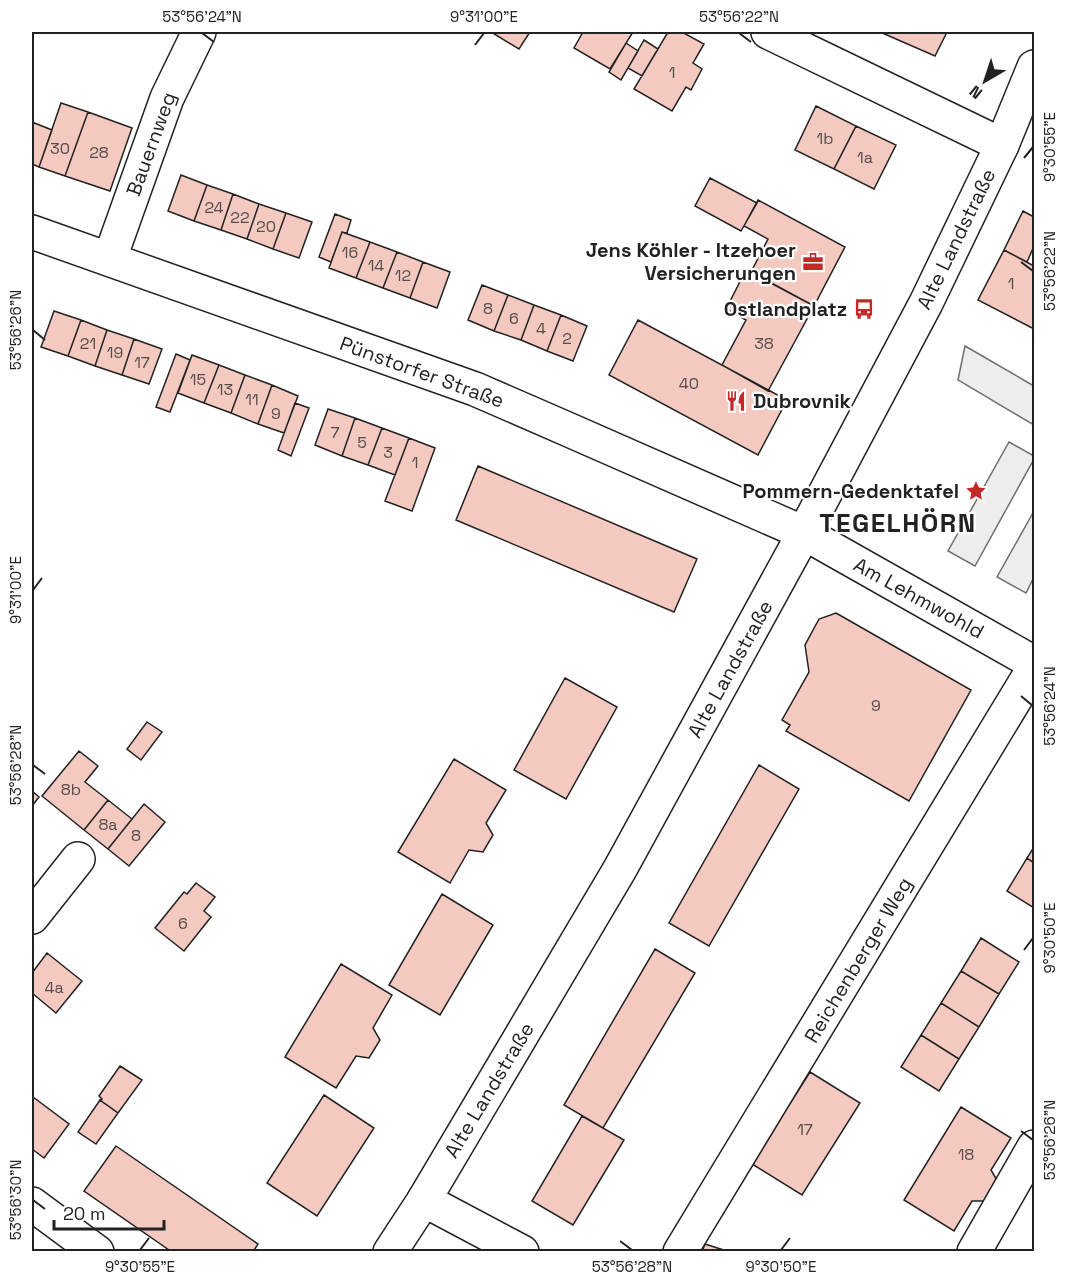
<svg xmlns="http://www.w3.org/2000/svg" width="1066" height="1283" font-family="'Space Grotesk',sans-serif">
  <rect width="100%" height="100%" fill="#fff"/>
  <path fill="#ededed" stroke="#6f6f6f" stroke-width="1.5" d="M965,346L1034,386V425L958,380Z
    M1009,442L1034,456V459L975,566L948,551Z
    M1034,511V577L1026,593L997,577Z"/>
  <path fill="#f3c9c0" stroke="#222" stroke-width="1.5" d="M491,32H530L519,49Z
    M583,32H633L610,69L574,48Z
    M668,32H682L704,44L693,63L702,69L691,90L686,87L672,111L634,89Z
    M880,32H947L935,56Z
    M644,40L658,49L642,76L628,68Z
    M626,43L638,51L621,80L609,72Z
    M61,103L88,112L65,176L39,167Z
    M816,106L856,126L834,169L795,150Z
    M88,112L132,128L110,191L65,176Z
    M32,122L52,130L39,167L32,164Z
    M856,126L896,145L874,189L834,169Z
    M181,175L207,185L194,221L168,211Z
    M710,178L757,203L741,231L695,206Z
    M207,185L233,194L221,230L194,221Z
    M233,194L259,204L247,239L221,230Z
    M758,200L845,247L814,306L751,272L768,239L744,226Z
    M259,204L286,213L273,249L247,239Z
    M1023,211L1034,217V246L1027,262L1004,250Z
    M286,213L312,222L299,258L273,249Z
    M335,214L351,220L347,233L342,232L331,262L319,257Z
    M342,232L370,242L356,278L329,268Z
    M370,242L397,252L383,288L356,278Z
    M1004,250L1034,266V329L978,300Z
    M397,252L423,262L410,298L383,288Z
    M423,262L450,272L437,308L410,298Z
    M746,270L814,306L768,391L722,365L746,320L726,309Z
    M482,285L508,295L494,331L468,320Z
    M508,295L534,305L521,340L494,331Z
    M534,305L561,315L547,351L521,340Z
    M54,311L81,320L68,356L41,347Z
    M561,315L587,326L573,361L547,351Z
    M81,320L107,330L95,366L68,356Z
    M638,320L787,400L758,455L609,375Z
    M107,330L134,339L122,375L95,366Z
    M134,339L162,349L149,384L122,375Z
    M176,354L190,360L170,412L156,407Z
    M192,355L219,365L204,403L178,393Z
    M219,365L245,375L231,413L204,403Z
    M245,375L272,385L258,424L231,413Z
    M272,385L298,396L284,433L258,424Z
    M295,403L309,408L291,456L278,450Z
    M328,409L355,418L342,456L315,445Z
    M355,418L382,428L368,465L342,456Z
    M382,428L409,438L395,475L368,465Z
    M409,438L435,448L412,511L385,501Z
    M478,466L697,559L674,612L456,520Z
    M836,613L971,690L909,801L786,731L790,725L782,720L809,672L805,645L819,619Z
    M565,678L617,707L566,799L514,770Z
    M147,722L162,732L141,760L127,749Z
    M79,751L98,766L85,782L108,800L84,830L42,796Z
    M454,759L506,790L486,823L493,835L483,852L469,850L450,883L398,852Z
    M759,765L799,789L709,946L669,923Z
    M32,791L39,797L32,806Z
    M108,800L132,819L108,849L84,830Z
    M144,804L165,822L129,866L108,849Z
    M1034,847V863L1027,858Z
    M1027,858L1034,863V908L1007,891Z
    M196,883L215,897L204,911L211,917L184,951L155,928L184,892L187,894Z
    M442,894L493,925L440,1015L389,985Z
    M981,938L1019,962L999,994L961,971Z
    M655,949L695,973L603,1128L564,1105Z
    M47,953L82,981L56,1013L32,993V973Z
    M341,964L392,995L373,1028L380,1040L369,1058L356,1056L336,1088L285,1057Z
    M961,971L999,994L979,1027L941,1003Z
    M941,1003L979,1027L959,1059L921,1035Z
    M921,1035L959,1059L939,1091L901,1067Z
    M120,1066L142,1080L118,1113L100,1100L102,1099L99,1096Z
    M810,1072L860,1103L802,1195L752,1164L770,1135L763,1123L776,1104L789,1105Z
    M324,1095L374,1128L317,1216L267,1183Z
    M33,1097L69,1124L44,1158L32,1149Z
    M100,1100L118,1113L96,1144L78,1132Z
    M961,1107L1011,1138L991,1170L998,1182L985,1201H972L954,1231L904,1200Z
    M582,1116L624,1140L573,1225L532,1201Z
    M116,1146L258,1244L253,1252H172L84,1191Z
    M705,1244L730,1252H702Z"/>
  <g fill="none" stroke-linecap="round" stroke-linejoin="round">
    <g stroke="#222" stroke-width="36">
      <path id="street" d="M768,32L1002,145
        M32,232L475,389L567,429L804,533L1034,663
        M110,258L167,98L199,32
        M32,917L78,859
        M424,1200L522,1252
        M32,1204L97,1252
        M680,1252L1034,668
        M974,1252L1034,1147"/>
    </g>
    <g stroke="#222" stroke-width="36">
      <path id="secondary" d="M390,1252L424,1200L620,869L804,533L926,303L1002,145L1034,67"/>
    </g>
    <use href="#street" stroke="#fff" stroke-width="33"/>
    <use href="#secondary" stroke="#fff" stroke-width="33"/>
  </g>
  <path fill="none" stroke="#222" stroke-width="2" d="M202,33L214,42M739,33L751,42M475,45L484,33M1024,158L1033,147M1021,262L1033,271M33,330L45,340M33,590L42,578M1021,696L1033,706M33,765L45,774M1024,950L1033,938M1021,1131L1033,1140M33,1200L45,1209M620,1241L632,1250M140,1250L149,1238M781,1250L790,1238"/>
  <defs>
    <g id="office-bare" transform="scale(1.62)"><path d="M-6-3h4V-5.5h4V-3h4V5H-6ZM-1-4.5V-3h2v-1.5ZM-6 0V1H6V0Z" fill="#c62828" stroke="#fff" stroke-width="2.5" paint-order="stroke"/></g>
    <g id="bus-bare" transform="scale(1.62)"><path d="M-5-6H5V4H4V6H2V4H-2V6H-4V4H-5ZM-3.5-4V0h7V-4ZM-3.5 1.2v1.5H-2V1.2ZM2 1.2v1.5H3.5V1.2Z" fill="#c62828" stroke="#fff" stroke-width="2.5" paint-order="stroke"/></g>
    <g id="restaurant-bare" transform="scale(1.62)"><path d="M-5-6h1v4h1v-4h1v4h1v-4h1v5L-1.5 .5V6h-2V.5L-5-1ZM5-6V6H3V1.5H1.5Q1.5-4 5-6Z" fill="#c62828" stroke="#fff" stroke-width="2.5" paint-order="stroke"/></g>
    <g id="sight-bare" transform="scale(1.62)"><path d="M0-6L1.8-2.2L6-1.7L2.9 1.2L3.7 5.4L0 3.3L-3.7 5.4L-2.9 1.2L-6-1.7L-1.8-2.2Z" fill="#c62828" stroke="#fff" stroke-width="2.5" paint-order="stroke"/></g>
  </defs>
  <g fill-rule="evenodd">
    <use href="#office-bare" x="813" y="262"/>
    <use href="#bus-bare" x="864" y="309"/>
    <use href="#restaurant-bare" x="736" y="401"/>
    <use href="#sight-bare" x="976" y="491"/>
  </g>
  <g text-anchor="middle" stroke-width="4.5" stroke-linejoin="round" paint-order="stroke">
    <g font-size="16" fill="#564c4a">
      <text x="672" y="78">1</text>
      <text x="825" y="144">1b</text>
      <text x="60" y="154">30</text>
      <text x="99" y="158">28</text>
      <text x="865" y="163">1a</text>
      <text x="214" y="213">24</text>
      <text x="240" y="223">22</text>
      <text x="266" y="232">20</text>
      <text x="350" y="258">16</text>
      <text x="376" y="271">14</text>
      <text x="403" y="281">12</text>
      <text x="1011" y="289">1</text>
      <text x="488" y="314">8</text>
      <text x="514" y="324">6</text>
      <text x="541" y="334">4</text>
      <text x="567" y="344">2</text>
      <text x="88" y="349">21</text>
      <text x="764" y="349">38</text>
      <text x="115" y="358">19</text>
      <text x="142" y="368">17</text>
      <text x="198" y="385">15</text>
      <text x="689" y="389">40</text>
      <text x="225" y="395">13</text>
      <text x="252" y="405">11</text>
      <text x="276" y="419">9</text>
      <text x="335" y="438">7</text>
      <text x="362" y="448">5</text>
      <text x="388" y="458">3</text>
      <text x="415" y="468">1</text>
      <text x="876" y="711">9</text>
      <text x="71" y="795">8b</text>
      <text x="108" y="830">8a</text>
      <text x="136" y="841">8</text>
      <text x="183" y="929">6</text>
      <text x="54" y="993">4a</text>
      <text x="805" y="1135">17</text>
      <text x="966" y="1160">18</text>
    </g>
    <g font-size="20" fill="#222" stroke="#fff">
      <text transform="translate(151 144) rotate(-70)" y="7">Bauernweg</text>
      <text transform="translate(956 239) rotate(-64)" y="7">Alte Landstraße</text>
      <text transform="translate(422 372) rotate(20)" y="7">Pünstorfer Straße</text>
      <text transform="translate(919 598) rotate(29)" y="7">Am Lehmwohld</text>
      <text transform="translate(730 669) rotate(-61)" y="7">Alte Landstraße</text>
      <text transform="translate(858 960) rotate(-59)" y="7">Reichenberger Weg</text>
      <text transform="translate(489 1090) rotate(-59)" y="7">Alte Landstraße</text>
    </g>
    <g font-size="20" font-weight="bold" fill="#222" stroke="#fff" text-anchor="end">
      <text x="796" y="257">Jens Köhler - Itzehoer<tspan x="796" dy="23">Versicherungen</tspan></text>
      <text x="847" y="316">Ostlandplatz</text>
      <text x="753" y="408" text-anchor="start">Dubrovnik</text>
      <text x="959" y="498">Pommern-Gedenktafel</text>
    </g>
    <g font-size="26" font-weight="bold" letter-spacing="1.5" fill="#222" stroke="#fff">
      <text x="898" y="532">TEGELHÖRN</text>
    </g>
  </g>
  <rect width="1066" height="1283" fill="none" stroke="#ffffff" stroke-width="66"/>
  <g transform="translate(985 81) rotate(219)" stroke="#ffffff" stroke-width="4.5" paint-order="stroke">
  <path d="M0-4.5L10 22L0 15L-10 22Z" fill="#222222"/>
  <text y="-9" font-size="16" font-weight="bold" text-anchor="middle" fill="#222222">N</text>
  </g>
  <path d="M54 1220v9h110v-9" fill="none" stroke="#222222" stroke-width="3"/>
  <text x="63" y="1220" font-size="18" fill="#222222" stroke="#ffffff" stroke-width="4.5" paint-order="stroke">20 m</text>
  <rect x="33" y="33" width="1000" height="1217" fill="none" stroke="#222" stroke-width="2"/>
  <g font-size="15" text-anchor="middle" fill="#222">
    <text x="202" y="22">53°56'24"N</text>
    <text x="484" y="22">9°31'00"E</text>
    <text x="739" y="22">53°56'22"N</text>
    <text transform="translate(1050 147) rotate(-90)" y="5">9°30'55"E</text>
    <text transform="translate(1050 271) rotate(-90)" y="5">53°56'22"N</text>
    <text transform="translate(16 330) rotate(-90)" y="5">53°56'26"N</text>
    <text transform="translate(16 590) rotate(-90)" y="5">9°31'00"E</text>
    <text transform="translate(1050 706) rotate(-90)" y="5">53°56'24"N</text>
    <text transform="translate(16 765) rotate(-90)" y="5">53°56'28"N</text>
    <text transform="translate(1050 938) rotate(-90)" y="5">9°30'50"E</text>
    <text transform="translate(1050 1140) rotate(-90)" y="5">53°56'26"N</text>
    <text transform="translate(16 1200) rotate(-90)" y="5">53°56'30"N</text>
    <text x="140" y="1272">9°30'55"E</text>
    <text x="632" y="1272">53°56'28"N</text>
    <text x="781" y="1272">9°30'50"E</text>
  </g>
</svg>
